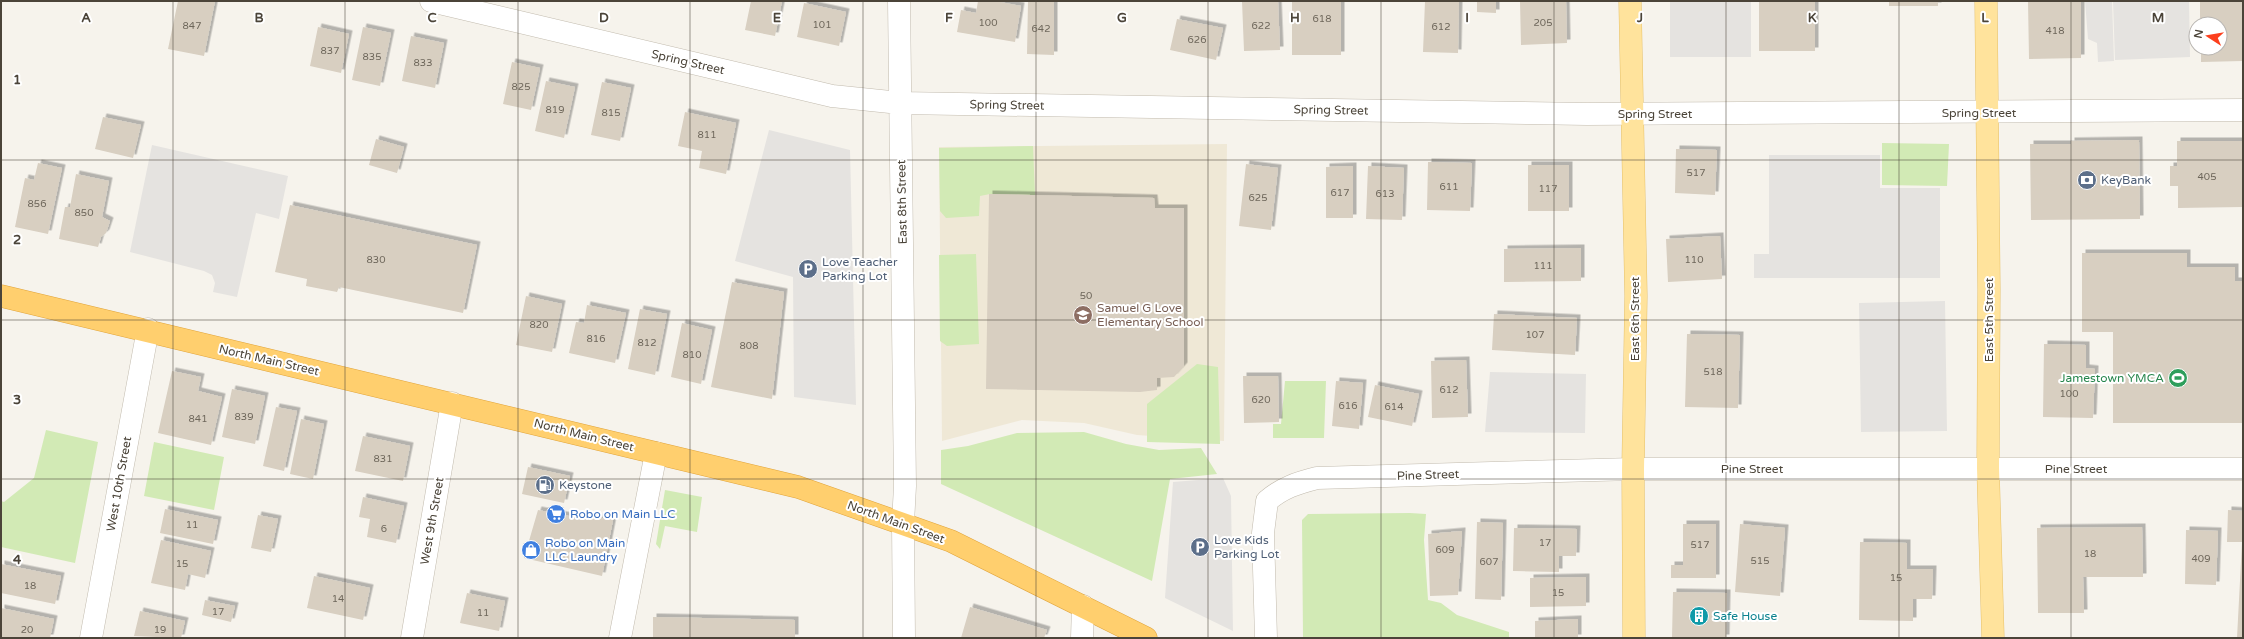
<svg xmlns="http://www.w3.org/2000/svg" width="2244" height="639" font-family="'Varela Round',sans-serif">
  <defs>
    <filter id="shadow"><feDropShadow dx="3.5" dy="-3.5" stdDeviation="0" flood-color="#0004"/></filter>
  </defs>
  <rect width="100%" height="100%" fill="#f6f3ec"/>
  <path fill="#efe8d6" d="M1227,144L1224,441L1137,435L1084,423L1022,420L942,441L939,147Z"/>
  <path fill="#d2eab5" d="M1882,143L1949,144L1947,186L1882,185Z
    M1033,146L1035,195L990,194L980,196L979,216L946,218L940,211L939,148Z
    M976,254L979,344L947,346L940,341L939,255Z
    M1197,364L1218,367L1220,444L1147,442V404Z
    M1285,381H1326L1324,438H1273V424H1281Z
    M46,430L98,442L75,563L1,547V501L4,502L34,478Z
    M1084,432L1126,444L1159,450L1201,448L1217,474L1170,479L1152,581L941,484V450L968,446L1017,433Z
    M154,442L224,457L214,510L144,496Z
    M665,490L702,497L697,532L665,526L660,549L656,544Z
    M1410,513L1426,514L1424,540L1428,600L1441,603L1457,615L1509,632V638H1303L1302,520L1308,514Z"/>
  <path fill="#e5e3e0" d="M1670,1H1751V57H1670Z
    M2085,1H2112L2114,61L2098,62L2097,43L2088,39Z
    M2113,1H2189L2190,57L2115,60Z
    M769,130L850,150L856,405L794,397L793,277L735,261Z
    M152,145L288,176L279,219L256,213L237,297L213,292L215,283L212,275L204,271L130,252Z
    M1769,155H1880V188H1940V278H1754V254H1769Z
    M1945,301L1947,431L1861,432L1859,303Z
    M1490,372L1586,374L1585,433L1485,432Z
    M1223,478L1231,496L1233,631L1165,598L1173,482Z"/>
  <path fill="#d8cfc1" filter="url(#shadow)" d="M178,1H215L204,56L168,49Z
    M751,1H782L775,36L745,30Z
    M978,1H995L1021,6L1015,42L957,32L961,10L976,13Z
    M1028,1H1054V55L1027,54Z
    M1242,1H1278L1280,50L1244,51Z
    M1292,1H1341V55H1292Z
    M1425,1H1459L1458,53L1423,52Z
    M1477,1H1496V13L1477,12Z
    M1520,1H1566L1567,43L1521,45Z
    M1759,1H1815V51H1759Z
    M1889,1H1938V6H1889Z
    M2028,1H2081V58L2029,59Z
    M2200,1H2243V61L2201,62V48H2220V24H2200Z
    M804,3L846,12L839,46L797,37Z
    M1177,19L1223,28L1216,60L1170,50Z
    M318,27L349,34L341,73L310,66Z
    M363,27L391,33L380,86L352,80Z
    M411,36L444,43L435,88L402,81Z
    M512,62L540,68L531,110L503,104Z
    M546,81L575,87L564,138L535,131Z
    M602,82L631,88L620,141L591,135Z
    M685,112L736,123L726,174L699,168L702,151L678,146Z
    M103,117L141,125L133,158L95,149Z
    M376,139L404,147L397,173L369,165Z
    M2139,140L2140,219L2031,220L2030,144H2071V141Z
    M2177,141H2243V207L2178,208V186H2170V166H2177Z
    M1676,149L1717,150L1715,195L1675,193Z
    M1428,162L1472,163L1470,211L1427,210Z
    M38,163L62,168L48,234L15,227L25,178L34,180Z
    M1246,164L1278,168L1271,230L1239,226Z
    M1528,165H1569V211H1528Z
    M1353,166V218H1326V167Z
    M1368,166L1404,168L1402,220L1366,219Z
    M76,174L109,181L102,217L110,221L106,233L101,237L98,247L59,239L65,207H70Z
    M989,194L1154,198L1155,208H1184V366L1174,377L1157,378V390L1140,392L986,389Z
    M290,205L477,245L463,313L339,287L337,292L306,286L307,279L275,272Z
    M1720,236L1722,279L1668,282L1666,239Z
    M1581,248V281L1504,282V249Z
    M2082,253H2187V267H2235V281H2243V423H2113V332H2082Z
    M732,282L784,292L772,399L711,387Z
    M526,296L562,304L552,352L516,345Z
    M587,305L626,313L615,363L569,353L576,322L584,323Z
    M640,309L667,314L655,375L628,369Z
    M1494,314L1577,318L1575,355L1492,350Z
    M682,323L712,330L701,384L671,377Z
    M1687,334L1740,335L1738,408L1685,407Z
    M2044,344L2086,345V368L2095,369L2093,418L2043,417Z
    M1466,360L1468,417L1432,418L1431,361Z
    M172,371L201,377L198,391L222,397L211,445L158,433Z
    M1243,376H1278L1279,422L1244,423Z
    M1336,381L1363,383L1359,429L1332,426Z
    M1375,385L1419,394L1412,426L1368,417Z
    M232,389L265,396L255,444L222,437Z
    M276,407L297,411L284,471L263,466Z
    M301,419L324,424L313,479L290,474Z
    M363,436L410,446L403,481L355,471Z
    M528,467L570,476L564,503L522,494Z
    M363,497L404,506L396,543L367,537L370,519L359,517Z
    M165,509L218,520L213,544L160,533Z
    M538,510L584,519L585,515L613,520L602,576L524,558Z
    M2228,510L2243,511V638H2237L2242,542H2227Z
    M258,515L278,519L271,552L251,548Z
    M1477,522L1503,523L1501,600L1475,599Z
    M1683,524H1716V578H1671V565H1683Z
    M1740,524L1785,528L1780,596L1735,592Z
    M2142,527L2143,577H2083L2084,613H2038L2037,528Z
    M1514,528L1577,529L1576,556H1559V572L1513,571Z
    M2186,530L2218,531L2216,585L2185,584Z
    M1462,531L1458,595L1430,596L1428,534Z
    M161,540L211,551L205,578L188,574L185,590L151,583Z
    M1860,542L1907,543V569H1933L1932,599H1913V621L1859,620Z
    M1,564L61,576L55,604L1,593Z
    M314,576L370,588L363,620L307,608Z
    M1586,577V606L1530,607V578Z
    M1673,592L1727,593L1726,638H1672Z
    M467,593L505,601L499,631L460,623Z
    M205,600L235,606L231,622L202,615Z
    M970,607L1047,630L1044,638H961Z
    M1,608L54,619L50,638H1Z
    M140,611L185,621L181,638L134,636Z
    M653,617L795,620V638H653Z
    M1578,619V638H1535V621Z"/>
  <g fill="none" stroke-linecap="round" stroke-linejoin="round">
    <g stroke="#c2bbae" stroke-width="23">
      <path id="minor" d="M431,1L832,96L900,103L1587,114L2243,110
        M899,1L905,486L903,523L904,638
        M91,638L148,329
        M412,638L452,403
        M620,638L656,453
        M1082,638L1083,606
        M1266,638L1263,533L1267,501C1282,488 1297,483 1317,478L1633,469H2243"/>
    </g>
    <g stroke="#e6c16a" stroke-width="23">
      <path id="major" d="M1630,1L1636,296L1633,469L1634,638
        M1986,1L1989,289L1988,468L1993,638"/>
    </g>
    <g stroke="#e0a43c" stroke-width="23">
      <path id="highway" d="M1,296L798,487L951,541L1146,638"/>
    </g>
    <use href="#minor" stroke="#fff" stroke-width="22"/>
    <use href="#major" stroke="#ffe39c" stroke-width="22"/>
    <use href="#highway" stroke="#ffcf6e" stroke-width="22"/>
  </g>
  <path fill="none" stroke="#4b4439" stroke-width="1" stroke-opacity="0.55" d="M173,1V638M345,1V638M518,1V638M690,1V638M863,1V638M1036,1V638M1208,1V638M1381,1V638M1554,1V638M1726,1V638M1899,1V638M2071,1V638M1,160H2243M1,320H2243M1,479H2243"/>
  <defs>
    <g id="bank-disc" transform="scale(1)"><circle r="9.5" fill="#5c6f8a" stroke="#fff"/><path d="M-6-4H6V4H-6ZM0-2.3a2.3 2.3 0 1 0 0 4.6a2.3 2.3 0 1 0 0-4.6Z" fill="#fff"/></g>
    <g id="parking-disc" transform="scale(1)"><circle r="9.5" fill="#5c6f8a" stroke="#fff"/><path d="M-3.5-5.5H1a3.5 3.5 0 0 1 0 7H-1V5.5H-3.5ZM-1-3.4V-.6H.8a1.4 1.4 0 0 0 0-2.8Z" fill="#fff"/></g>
    <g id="school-disc" transform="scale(1)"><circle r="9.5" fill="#8d6e63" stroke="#fff"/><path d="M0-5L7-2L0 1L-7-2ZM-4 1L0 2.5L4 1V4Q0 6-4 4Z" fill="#fff"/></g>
    <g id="stadium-disc" transform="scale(1)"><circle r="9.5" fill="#2e9e5b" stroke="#fff"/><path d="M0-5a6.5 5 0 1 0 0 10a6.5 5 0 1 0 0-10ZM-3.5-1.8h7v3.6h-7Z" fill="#fff"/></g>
    <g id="fuel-disc" transform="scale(1)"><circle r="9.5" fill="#5c6f8a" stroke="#fff"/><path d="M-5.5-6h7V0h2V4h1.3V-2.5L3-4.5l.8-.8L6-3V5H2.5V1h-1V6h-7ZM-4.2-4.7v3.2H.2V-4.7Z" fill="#fff"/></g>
    <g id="supermarket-disc" transform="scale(1)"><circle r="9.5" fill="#3f7fe0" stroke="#fff"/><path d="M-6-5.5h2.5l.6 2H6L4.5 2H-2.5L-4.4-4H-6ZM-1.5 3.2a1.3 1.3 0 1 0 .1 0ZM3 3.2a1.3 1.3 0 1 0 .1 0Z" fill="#fff"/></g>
    <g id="shop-disc" transform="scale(1)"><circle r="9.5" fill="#3f7fe0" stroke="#fff"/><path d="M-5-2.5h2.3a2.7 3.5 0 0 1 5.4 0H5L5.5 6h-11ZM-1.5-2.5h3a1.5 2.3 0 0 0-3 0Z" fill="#fff"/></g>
    <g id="building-disc" transform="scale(1)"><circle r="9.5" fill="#0f9aa8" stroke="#fff"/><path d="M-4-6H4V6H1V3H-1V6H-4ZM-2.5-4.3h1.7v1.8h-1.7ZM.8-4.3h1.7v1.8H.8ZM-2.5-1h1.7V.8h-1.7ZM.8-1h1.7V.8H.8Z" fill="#fff"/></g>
  </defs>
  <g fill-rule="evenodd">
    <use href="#bank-disc" x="2087" y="180"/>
    <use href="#parking-disc" x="808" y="269"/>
    <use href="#school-disc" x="1083" y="315"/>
    <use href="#stadium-disc" x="2178" y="378"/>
    <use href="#fuel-disc" x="545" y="485"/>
    <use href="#supermarket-disc" x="556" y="514"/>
    <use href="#parking-disc" x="1200" y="547"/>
    <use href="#shop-disc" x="531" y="550"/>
    <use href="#building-disc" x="1699" y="616"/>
  </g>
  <g text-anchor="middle" stroke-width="4" stroke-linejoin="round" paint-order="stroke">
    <g font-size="10" fill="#6e675b">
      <text x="1322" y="22">618</text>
      <text x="988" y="26">100</text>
      <text x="1543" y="26">205</text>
      <text x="822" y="28">101</text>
      <text x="192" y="29">847</text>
      <text x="1261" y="29">622</text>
      <text x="1441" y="30">612</text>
      <text x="1041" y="32">642</text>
      <text x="2055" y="34">418</text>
      <text x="1197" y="43">626</text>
      <text x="330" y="54">837</text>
      <text x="372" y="60">835</text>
      <text x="423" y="66">833</text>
      <text x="521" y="90">825</text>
      <text x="555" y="113">819</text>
      <text x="611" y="116">815</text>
      <text x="707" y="138">811</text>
      <text x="1696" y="176">517</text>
      <text x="2207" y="180">405</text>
      <text x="1449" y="190">611</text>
      <text x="1548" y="192">117</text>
      <text x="1340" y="196">617</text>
      <text x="1385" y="197">613</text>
      <text x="1258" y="201">625</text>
      <text x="37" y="207">856</text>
      <text x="84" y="216">850</text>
      <text x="376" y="263">830</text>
      <text x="1694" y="263">110</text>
      <text x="1543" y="269">111</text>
      <text x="1086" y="299">50</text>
      <text x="539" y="328">820</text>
      <text x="1535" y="338">107</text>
      <text x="596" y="342">816</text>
      <text x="647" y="346">812</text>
      <text x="749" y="349">808</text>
      <text x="692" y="358">810</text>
      <text x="1713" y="375">518</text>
      <text x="1449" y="393">612</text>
      <text x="2069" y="397">100</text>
      <text x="1261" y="403">620</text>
      <text x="1348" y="409">616</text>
      <text x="1394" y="410">614</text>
      <text x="244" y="420">839</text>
      <text x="198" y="422">841</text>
      <text x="383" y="462">831</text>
      <text x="192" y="528">11</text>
      <text x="384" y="532">6</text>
      <text x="1545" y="546">17</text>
      <text x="1700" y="548">517</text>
      <text x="1445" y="553">609</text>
      <text x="2090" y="557">18</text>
      <text x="2201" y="562">409</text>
      <text x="1760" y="564">515</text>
      <text x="1489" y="565">607</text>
      <text x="182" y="567">15</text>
      <text x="1896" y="581">15</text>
      <text x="30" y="589">18</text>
      <text x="1558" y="596">15</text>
      <text x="338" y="602">14</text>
      <text x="218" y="615">17</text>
      <text x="483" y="616">11</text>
      <text x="27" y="633">20</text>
      <text x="160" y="633">19</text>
    </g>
    <g font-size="12" fill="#4b4439" stroke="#fff">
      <text transform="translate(688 62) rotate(13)" y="4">Spring Street</text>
      <text transform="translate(1007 105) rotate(1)" y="4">Spring Street</text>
      <text transform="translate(1331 110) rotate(1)" y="4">Spring Street</text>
      <text x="1979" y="117">Spring Street</text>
      <text x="1655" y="118">Spring Street</text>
      <text transform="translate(902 202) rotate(-91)" y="4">East 8th Street</text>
      <text transform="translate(1635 319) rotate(-90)" y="4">East 6th Street</text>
      <text transform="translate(1989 320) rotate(-90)" y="4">East 5th Street</text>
      <text transform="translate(269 360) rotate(13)" y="4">North Main Street</text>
      <text transform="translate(584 435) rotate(14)" y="4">North Main Street</text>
      <text x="1752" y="473">Pine Street</text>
      <text x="2076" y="473">Pine Street</text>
      <text transform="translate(1428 475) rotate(-2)" y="4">Pine Street</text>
      <text transform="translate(119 484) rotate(-80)" y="4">West 10th Street</text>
      <text transform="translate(432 521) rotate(-80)" y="4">West 9th Street</text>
      <text transform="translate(896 522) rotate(20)" y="4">North Main Street</text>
    </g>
    <g font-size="12" fill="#4e5e75" stroke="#fff" text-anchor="start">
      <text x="2101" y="184">KeyBank</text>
      <text x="822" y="266">Love Teacher<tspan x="822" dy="14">Parking Lot</tspan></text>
      <text x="559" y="489">Keystone</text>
      <text x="1214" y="544">Love Kids<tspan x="1214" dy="14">Parking Lot</tspan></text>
    </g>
    <g font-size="12" fill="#785e54" stroke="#fff" text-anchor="start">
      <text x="1097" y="312">Samuel G Love<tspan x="1097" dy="14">Elementary School</tspan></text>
    </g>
    <g font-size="12" fill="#27864d" stroke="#fff" text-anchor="end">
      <text x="2164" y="382">Jamestown YMCA</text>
    </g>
    <g font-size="12" fill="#366cbe" stroke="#fff" text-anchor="start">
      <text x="570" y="518">Robo on Main LLC</text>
      <text x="545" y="547">Robo on Main<tspan x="545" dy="14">LLC Laundry</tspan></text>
    </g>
    <g font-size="12" fill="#0d838f" stroke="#fff" text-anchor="start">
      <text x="1713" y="620">Safe House</text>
    </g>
  </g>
  <g font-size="13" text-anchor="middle" font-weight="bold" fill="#4b4439" stroke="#fff" stroke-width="4" stroke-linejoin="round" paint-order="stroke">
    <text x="86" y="22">A</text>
    <text x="259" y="22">B</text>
    <text x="432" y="22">C</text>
    <text x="604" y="22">D</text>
    <text x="777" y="22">E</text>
    <text x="949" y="22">F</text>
    <text x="1122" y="22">G</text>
    <text x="1295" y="22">H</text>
    <text x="1467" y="22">I</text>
    <text x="1640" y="22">J</text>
    <text x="1812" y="22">K</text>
    <text x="1985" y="22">L</text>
    <text x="2158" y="22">M</text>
    <text x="17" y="84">1</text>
    <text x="17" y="244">2</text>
    <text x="17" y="404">3</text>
    <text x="17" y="564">4</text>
  </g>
  <rect width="2244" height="639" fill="none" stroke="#4b4439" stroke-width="4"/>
  <g transform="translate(2208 36) rotate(282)"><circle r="19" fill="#ffffff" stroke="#b7b4b0"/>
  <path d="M0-3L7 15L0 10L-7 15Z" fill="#fc3f1d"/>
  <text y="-6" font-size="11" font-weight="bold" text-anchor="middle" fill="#4b4439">N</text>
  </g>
</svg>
